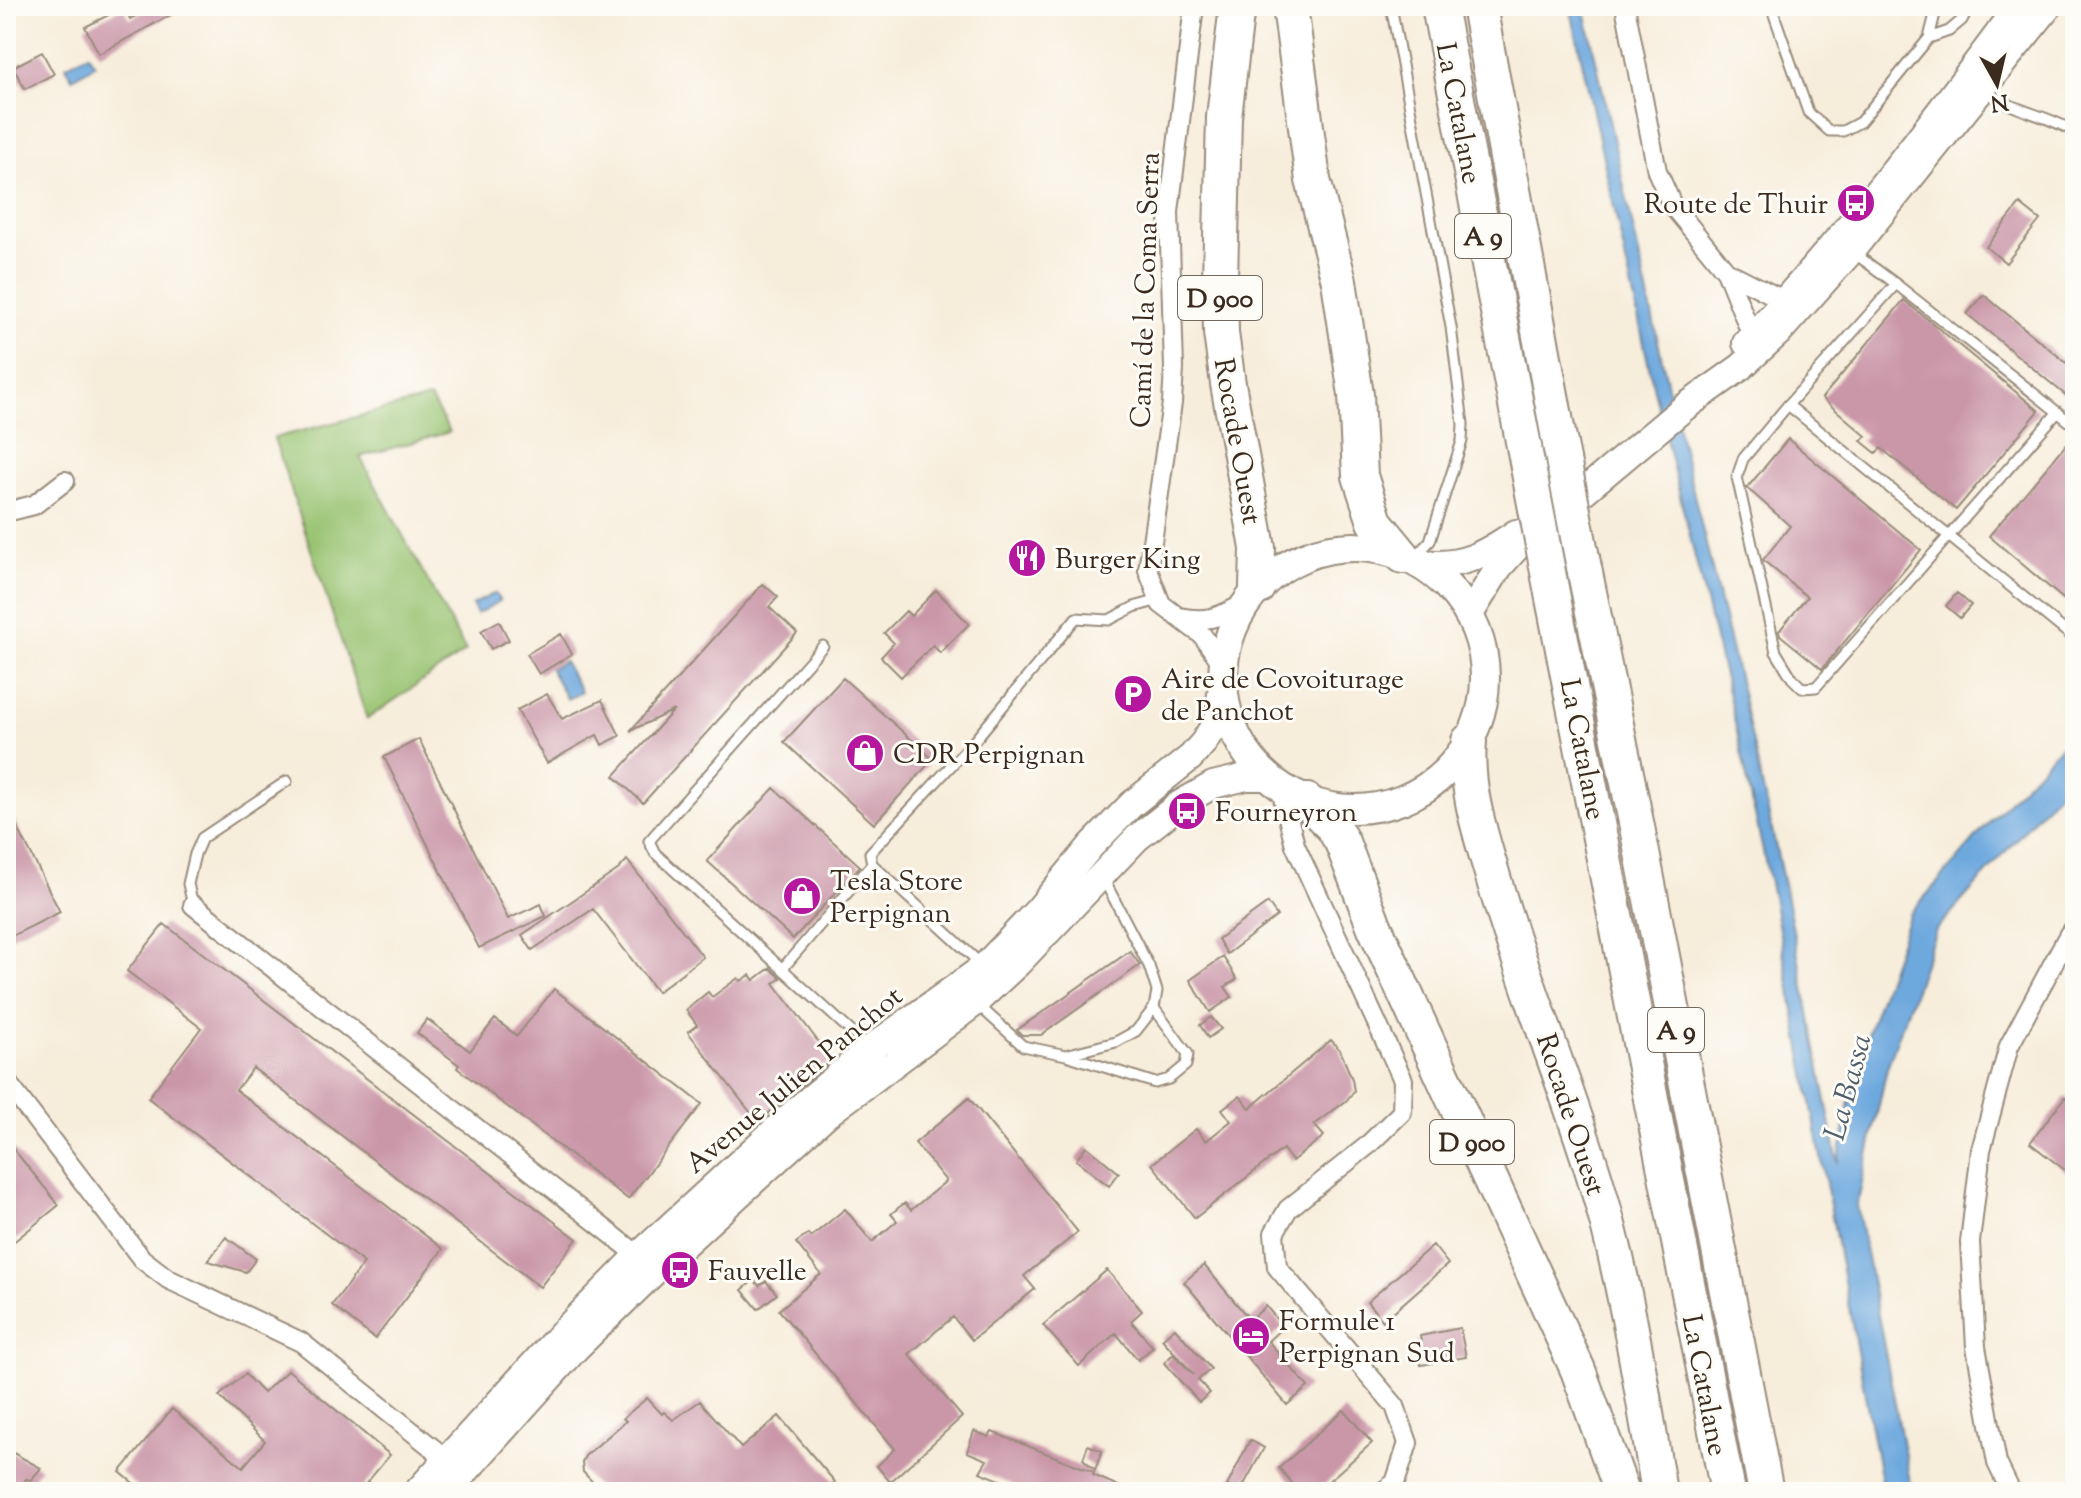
<svg xmlns="http://www.w3.org/2000/svg" width="2081" height="1498" font-family="'Sorts Mill Goudy',serif">
  <rect width="100%" height="100%" fill="#fdfcf7"/>
  <filter id="ink" filterUnits="userSpaceOnUse"><feTurbulence type="fractalNoise" baseFrequency=".0125" numOctaves="2"/><feDisplacementMap in="SourceGraphic" scale="16" xChannelSelector="R" yChannelSelector="G"/><feConvolveMatrix kernelMatrix="1 2 1 2 8 2 1 2 1" color-interpolation-filters="sRGB"/></filter>
  <filter id="wash" filterUnits="userSpaceOnUse"><feTurbulence type="fractalNoise" baseFrequency=".006" numOctaves="4" result="noise"/><feDisplacementMap in="SourceGraphic" scale="32" xChannelSelector="R" yChannelSelector="G"/><feGaussianBlur stdDeviation="1.8" result="paint"/><feColorMatrix in="noise" values="0 0 0 0 0 0 0 0 0 0 0 0 0 0 0 0 0 1.4 0 .05"/><feComposite in="paint" operator="in"/></filter>
  <g filter="url(#wash)">
    <rect width="100%" height="100%" fill="#f7eddb"/>
    <path fill="#97c270" stroke="#697647" stroke-width="2" d="M430,398L450,432L360,457L466,651L367,719L274,438Z"/>
    <path fill="#6ea9de" stroke="#546a7e" stroke-width="2" d="M1570,6H1584L1669,391L1742,693L1786,894L1838,1163L1858,1060L1910,914L1993,818L2075,731V773L1936,930L1887,1068L1857,1206L1912,1492H1883L1773,897L1729,696L1655,394Z
      M88,54L95,65L72,78L66,66Z
      M495,593L500,601L477,614L472,605Z
      M564,661L581,692L567,699L550,669Z"/>
    <g id="blocks">
      <path fill="#ca97a9" d="M154,6H187L99,54L85,27L124,7L130,19Z
        M42,52L54,74L25,89L13,67Z
        M2020,204L2040,220L2006,263L1986,247Z
        M1984,295L2075,370V403L1967,314Z
        M1904,300L2039,411L1956,510L1881,448L1876,453L1861,441L1866,436L1822,398Z
        M2075,434V609L1989,536Z
        M1788,439L1921,550L1822,669L1780,635L1779,631L1807,597L1763,560L1790,526L1747,488Z
        M763,584L778,597L769,607L797,633L643,803L614,776L674,710L630,731Z
        M936,590L969,624L940,653L933,645L901,677L881,657L894,643L884,633L906,611L911,616Z
        M1957,593L1971,605L1960,618L1946,606Z
        M499,621L509,640L491,649L481,631Z
        M561,634L572,654L539,674L527,654Z
        M843,678L933,759L874,824L784,742Z
        M547,694L562,719L602,700L620,736L602,745L597,735L547,763L517,710Z
        M419,739L508,919L541,904L546,916L479,948L384,757Z
        M774,788L860,866L793,939L707,861Z
        M6,804L60,912L6,939Z
        M627,860L703,957L657,992L593,909L532,950L522,935L619,869Z
        M1268,903L1277,916L1227,954L1218,939Z
        M164,924L577,1239L540,1287L253,1068L236,1090L443,1249L375,1339L332,1305L364,1263L148,1098L201,1028L127,971Z
        M1130,951L1140,965L1041,1035H1022L1017,1030Z
        M1223,957L1237,979L1225,987L1232,997L1210,1012L1190,980Z
        M770,968L781,978L774,983L832,1060L758,1122L688,1032L697,1025L686,1010L708,992L712,997L738,978L741,981L750,975L754,980Z
        M554,989L702,1104L628,1199L457,1068L459,1065L417,1033L427,1019L470,1051L495,1019L517,1036Z
        M1211,1017L1221,1029L1208,1038L1200,1025Z
        M1331,1040L1340,1050L1352,1079L1354,1091L1346,1101L1314,1125L1324,1136L1292,1161L1283,1149L1195,1218L1152,1164L1196,1129L1206,1141L1231,1121L1222,1109L1240,1096L1250,1108Z
        M2065,1097L2075,1105V1178L2030,1143Z
        M969,1098L1078,1232L1024,1276L1035,1289L972,1340L953,1317L909,1354L962,1417L890,1482L877,1466L895,1449L779,1310L821,1274L796,1243L808,1234L811,1237L845,1209L872,1242L897,1221L891,1214L898,1208L905,1203L911,1210L946,1181L915,1143Z
        M6,1140L59,1205L6,1248Z
        M1086,1146L1119,1173L1109,1186L1076,1160Z
        M226,1237L256,1259L246,1272L208,1261Z
        M1433,1245L1448,1264L1383,1321L1367,1302Z
        M1204,1265L1250,1320L1266,1306L1283,1327L1268,1341L1308,1387L1287,1405L1184,1282Z
        M1107,1270L1142,1311L1131,1321L1153,1347L1138,1360L1116,1333L1079,1366L1043,1325Z
        M754,1280L759,1286L766,1281L777,1294L758,1309L742,1290Z
        M1175,1328L1211,1369L1198,1380L1210,1393L1199,1402L1164,1363L1173,1354L1194,1375L1162,1339Z
        M1460,1328L1466,1357L1421,1365L1416,1342L1421,1341L1420,1336Z
        M288,1370L390,1455L359,1492H144L120,1472L172,1409L243,1467L265,1441L219,1396L245,1374L263,1393Z
        M647,1398L662,1414L664,1412L673,1420L700,1401L741,1448L779,1416L835,1482L823,1492H602L583,1472L582,1462L585,1456L626,1421L623,1418Z
        M1344,1410L1372,1443L1316,1492H1300L1279,1468Z
        M974,1431L989,1437L992,1432L1094,1472L1093,1475L1132,1492H1019L1020,1488L980,1472L987,1460L967,1452Z
        M1250,1440L1264,1448L1240,1492L1227,1486Z
        M1088,1445L1102,1451L1095,1470L1083,1459Z
        M6,1449L41,1468L31,1480L26,1479L22,1487L6,1479Z"/>
    </g>
  </g>
  <g filter="url(#ink)">
    <use href="#blocks" fill-opacity="0" stroke="#998c7c" stroke-width="2"/>
    <g fill="none" stroke-linecap="round" stroke-linejoin="round">
      <g stroke="#998c7c" stroke-width="13">
        <path id="lane" d="M1391,6L1451,327L1463,424L1462,441L1430,541L1415,557
          M1771,6L1808,112L1829,131H1843L1860,122L1929,38L1949,31L1962,20L1969,6
          M1929,38L1937,6
          M1984,90C2011,111 2046,114 2075,132
          M1854,253L1896,284L2075,426
          M1896,284L1788,405L2075,639
          M1788,405L1743,459L1737,477L1776,652L1792,678L1802,688L1816,687L2058,412
          M823,646L649,841L655,853L889,1066
          M193,905L188,884L195,854L202,838L287,781
          M983,966L872,864L870,853L975,740L1076,618L1109,620L1134,607L1159,600
          M783,968L872,864
          M976,1003L1023,1046L1066,1055L1155,1083L1169,1079L1186,1065L1188,1054L1154,1008
          M1069,1054L1116,1042L1136,1031L1154,1008L1157,991L1149,966L1102,876"/>
      </g>
      <g stroke="#998c7c" stroke-width="22">
        <path id="street" d="M1194,6L1169,212L1174,368L1172,403L1148,570L1161,604L1202,635L1224,666
          M1625,6L1657,171L1672,205L1726,271
          M1752,336L1726,271L1783,300
          M6,512L34,505L65,481
          M1179,617C1209,623 1218,617 1244,604
          M1281,790L1295,845L1403,1080L1402,1112L1367,1146L1288,1209L1274,1233L1277,1267L1395,1406L1408,1443L1395,1483L1382,1492
          M193,905L648,1263
          M6,1081L142,1259L168,1279L301,1342L455,1466
          M2011,1492L1997,1463L1976,1347L1970,1242L1981,1150L2009,1046L2069,934L2075,928"/>
      </g>
      <g stroke="#998c7c" stroke-width="30">
        <path id="secondary" d="M1746,343C1845,238 1933,122 2019,6
          M1423,563C1462,568 1485,554 1516,533
          M1470,614L1499,567L1516,548L1685,407L1741,367L1778,333L1851,251L2049,6
          M417,1492L561,1334L639,1255L799,1108L871,1048L984,967L1038,910L1091,846L1132,804L1191,757L1204,742L1218,719L1223,677
          M447,1492L576,1348L656,1270L827,1114L976,1002L1018,963L1137,838L1180,804L1213,785L1246,777H1267"/>
      </g>
      <g stroke="#998c7c" stroke-width="32">
        <path id="primary" d="M1223 678a131 131 0 1 1 262 0a131 131 0 1 1-262 0Z"/>
      </g>
      <g stroke="#998c7c" stroke-width="38">
        <path id="highway" d="M1237,6L1224,117L1220,279L1221,333L1228,384L1258,548L1257,588
          M1290,6L1313,180L1339,281L1348,341L1356,395L1360,476L1375,522L1403,556
          M1439,6L1528,467
          M1479,6L1560,444
          M1584,568L1636,822L1766,1492
          M1552,593L1728,1492
          M1469,741C1465,789 1480,832 1493,877C1523,981 1565,1080 1596,1182C1626,1281 1642,1390 1659,1492
          M1307,801L1333,827L1342,842L1375,928L1578,1370L1622,1492"/>
      </g>
      <use href="#lane" stroke="#fff" stroke-width="9"/>
      <use href="#street" stroke="#fff" stroke-width="18"/>
      <use href="#secondary" stroke="#fff" stroke-width="26"/>
      <use href="#primary" stroke="#fff" stroke-width="28"/>
      <use href="#highway" stroke="#fff" stroke-width="34"/>
      <g stroke="#998c7c" stroke-width="38" stroke-linecap="butt">
        <path id="highway-bridge" d="M1560,444L1584,568
          M1528,467L1552,593"/>
      </g>
      <use href="#highway-bridge" stroke="#fff" stroke-width="34"/>
    </g>
  </g>
  <defs>
    <g id="bus-disc" transform="scale(2)"><circle r="9.5" fill="#b5179e" stroke="#fdfcf7"/><path d="M-5-6H5V4H4V6H2V4H-2V6H-4V4H-5ZM-3.5-4V0h7V-4ZM-3.5 1.2v1.5H-2V1.2ZM2 1.2v1.5H3.5V1.2Z" fill="#fff"/></g>
    <g id="restaurant-disc" transform="scale(2)"><circle r="9.5" fill="#b5179e" stroke="#fdfcf7"/><path d="M-5-6h1v4h1v-4h1v4h1v-4h1v5L-1.5 .5V6h-2V.5L-5-1ZM5-6V6H3V1.5H1.5Q1.5-4 5-6Z" fill="#fff"/></g>
    <g id="parking-disc" transform="scale(2)"><circle r="9.5" fill="#b5179e" stroke="#fdfcf7"/><path d="M-3.5-5.5H1a3.5 3.5 0 0 1 0 7H-1V5.5H-3.5ZM-1-3.4V-.6H.8a1.4 1.4 0 0 0 0-2.8Z" fill="#fff"/></g>
    <g id="shop-disc" transform="scale(2)"><circle r="9.5" fill="#b5179e" stroke="#fdfcf7"/><path d="M-5-2.5h2.3a2.7 3.5 0 0 1 5.4 0H5L5.5 6h-11ZM-1.5-2.5h3a1.5 2.3 0 0 0-3 0Z" fill="#fff"/></g>
    <g id="hotel-disc" transform="scale(2)"><circle r="9.5" fill="#b5179e" stroke="#fdfcf7"/><path d="M-6-4.5h1.5V1H6V5H4.5V3h-9V5H-6ZM-4 0a1.8 1.8 0 1 1 3.6 0ZM.5 0V-2.5h3Q6-2.5 6 0Z" fill="#fff"/></g>
  </defs>
  <g fill-rule="evenodd">
    <use href="#bus-disc" x="1856" y="203"/>
    <use href="#restaurant-disc" x="1027" y="558"/>
    <use href="#parking-disc" x="1133" y="694"/>
    <use href="#shop-disc" x="865" y="753"/>
    <use href="#bus-disc" x="1187" y="811"/>
    <use href="#shop-disc" x="802" y="896"/>
    <use href="#bus-disc" x="680" y="1270"/>
    <use href="#hotel-disc" x="1251" y="1336"/>
  </g>
  <g text-anchor="middle" stroke-width="6" stroke-linejoin="round" paint-order="stroke">
    <g fill="#fdfcf7" stroke="#75695f" stroke-width="2">
      <rect x="1455" y="214" width="56" height="44" rx="6"/>
      <rect x="1178" y="276" width="84" height="44" rx="6"/>
      <rect x="1648" y="1008" width="56" height="44" rx="6"/>
      <rect x="1430" y="1120" width="84" height="44" rx="6"/>
    </g>
    <g font-size="26" font-weight="bold" fill="#3b2a1e">
      <text x="1483" y="245">A 9</text>
      <text x="1220" y="307">D 900</text>
      <text x="1676" y="1039">A 9</text>
      <text x="1472" y="1151">D 900</text>
    </g>
    <g font-size="28" fill="#3b2a1e" stroke="#fdfcf7">
      <text transform="translate(1460 113) rotate(79)" y="10">La Catalane</text>
      <text transform="translate(1144 290) rotate(-88)" y="10">Camí de la Coma Serra</text>
      <text transform="translate(1239 441) rotate(80)" y="10">Rocade Ouest</text>
      <text transform="translate(1584 749) rotate(79)" y="10">La Catalane</text>
      <text transform="translate(793 1079) rotate(-40)" y="10">Avenue Julien Panchot</text>
      <text transform="translate(1572 1114) rotate(72)" y="10">Rocade Ouest</text>
      <text transform="translate(1706 1385) rotate(79)" y="10">La Catalane</text>
    </g>
    <g font-size="28" fill="#3b2a1e" stroke="#fdfcf7" text-anchor="start">
      <text x="1828" y="213" text-anchor="end">Route de Thuir</text>
      <text x="1055" y="568">Burger King</text>
      <text x="1161" y="688">Aire de Covoiturage<tspan x="1161" dy="32">de Panchot</tspan></text>
      <text x="893" y="763">CDR Perpignan</text>
      <text x="1215" y="821">Fourneyron</text>
      <text x="830" y="890">Tesla Store<tspan x="830" dy="32">Perpignan</tspan></text>
      <text x="708" y="1280">Fauvelle</text>
      <text x="1279" y="1330">Formule 1<tspan x="1279" dy="32">Perpignan Sud</tspan></text>
    </g>
    <g font-size="30" font-style="italic" fill="#4f5d6b" stroke="#fdfcf7">
      <text transform="translate(1847 1087) rotate(-75)" y="10">La Bassa</text>
    </g>
  </g>
  <rect width="2081" height="1498" fill="none" stroke="#fdfcf7" stroke-width="32"/>
  <g transform="translate(1997 84) rotate(172)" stroke="#fdfcf7" stroke-width="6" paint-order="stroke">
  <path d="M0-6L14 30L0 20L-14 30Z" fill="#3b2a1e"/>
  <text y="-12" font-size="22" font-weight="bold" text-anchor="middle" fill="#3b2a1e">N</text>
  </g>
</svg>
